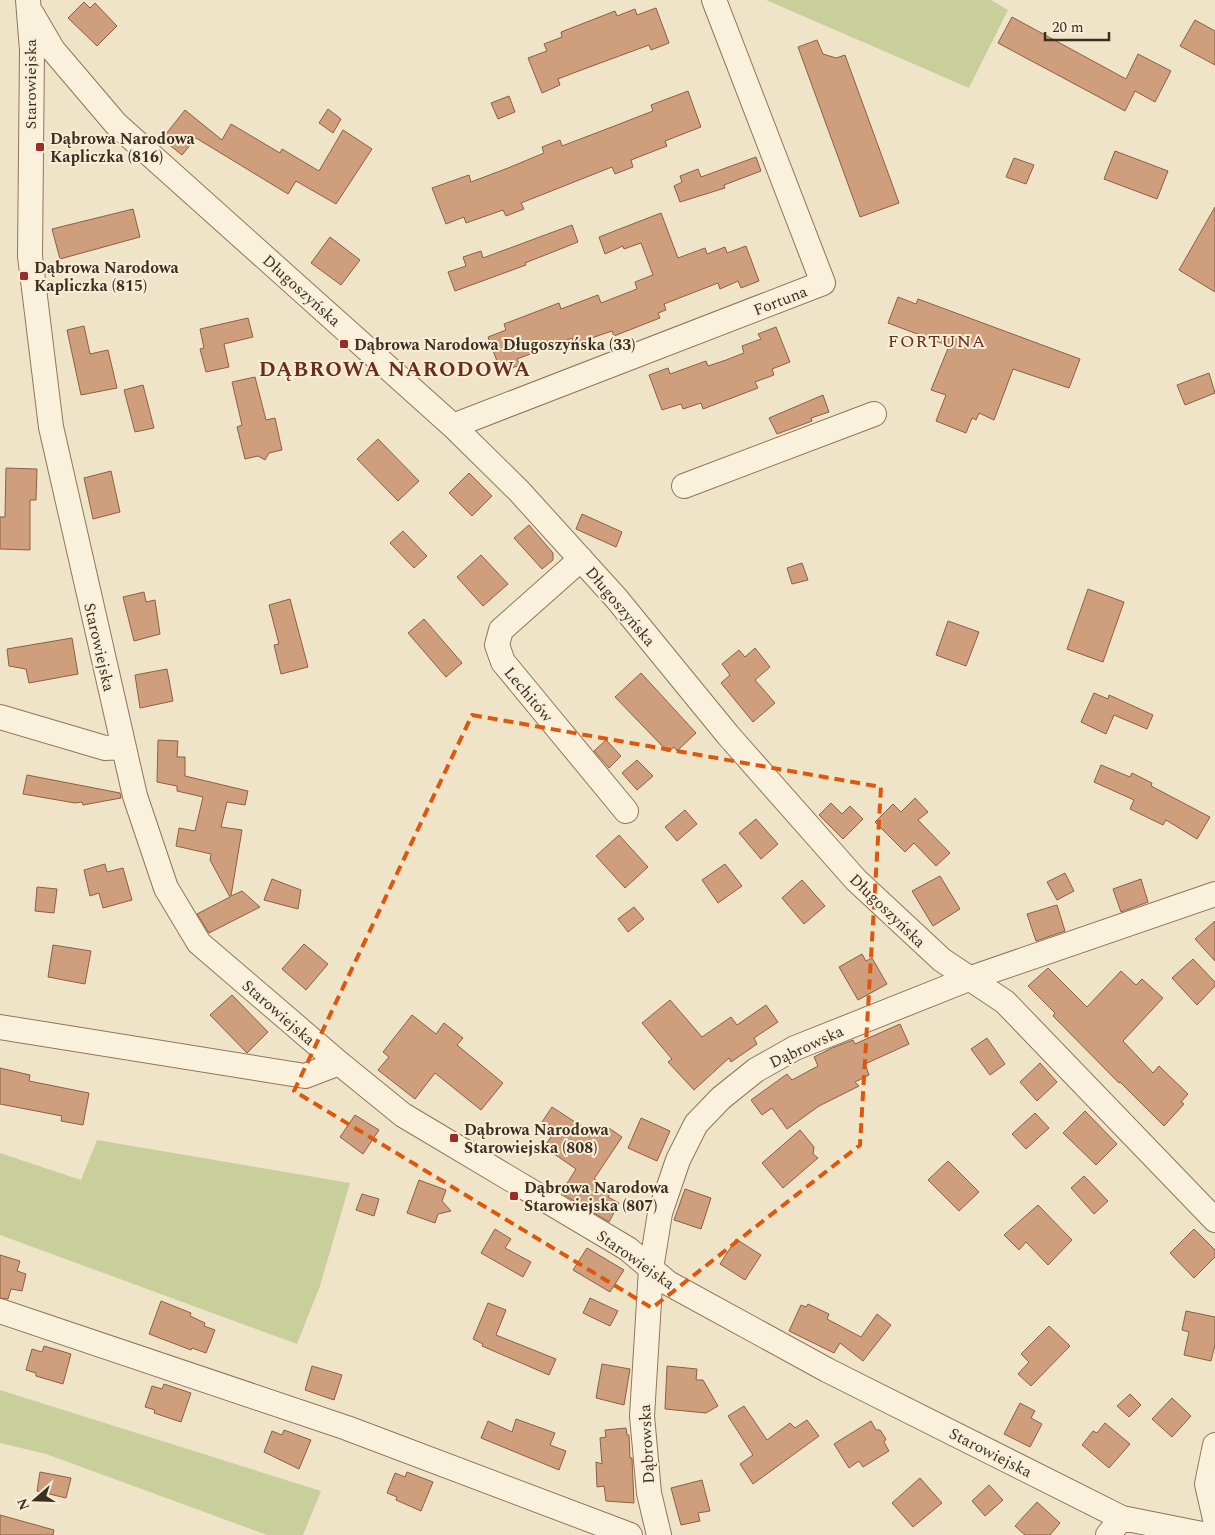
<svg xmlns="http://www.w3.org/2000/svg" width="1215" height="1535" font-family="Spectral,serif">
  <rect width="100%" height="100%" fill="#f0e4c8"/>
  <path fill="#c9cf9b" d="M766,0H991L1008,10L969,88Z
    M97,1140L350,1183L320,1286L297,1344L0,1235V1153L81,1180Z
    M0,1390L321,1491L303,1535H267L46,1454L0,1443Z"/>
  <path fill="#cf9f7d" stroke="#8d5f41" d="M84,2L90,8L95,3L117,26L97,46L68,18Z
    M656,8L669,43L651,50L649,45L576,72L558,79L560,85L542,93L528,58L547,51L544,44L562,37L561,32L615,11L617,16L635,9L637,15Z
    M1012,17L1126,79L1138,54L1171,71L1155,102L1135,91L1125,111L998,43Z
    M1195,20L1215,31V65L1180,46Z
    M817,40L823,54L836,58L845,55L899,203L860,217L798,47Z
    M688,91L701,127L665,141L667,146L631,160L633,167L615,174L612,167L521,203L524,209L506,216L503,210L466,223L464,217L446,224L432,188L469,175L471,182L508,168L544,153L542,147L560,140L562,146L617,125L653,111L651,105Z
    M509,96L515,112L498,119L491,103Z
    M328,109L341,119L333,133L319,123Z
    M185,110L222,140L231,124L280,153L282,149L319,171L343,130L372,149L336,204L296,181L288,194L196,138L182,155L162,139Z
    M1115,151L1168,171L1157,199L1104,179Z
    M756,157L761,171L724,185L725,188L680,202L674,186L682,182L680,176L698,169L701,177Z
    M1014,158L1034,165L1026,184L1006,177Z
    M1215,207V292L1179,270Z
    M133,209L140,237L60,259L52,229Z
    M661,213L678,258L705,248L707,254L725,247L727,253L746,246L759,281L741,288L738,281L720,289L718,283L664,304L666,310L658,313L660,318L614,336L612,331L574,344L572,338L517,359L520,365L501,372L488,337L506,330L504,324L559,303L561,309L598,295L601,303L637,289L635,282L653,275L641,243L624,249L623,246L605,254L599,237Z
    M572,225L578,242L525,263L526,265L455,291L448,272L466,266L463,257L481,251L483,258Z
    M330,237L360,260L341,285L311,263Z
    M898,297L916,304L918,299L1080,359L1069,388L1013,369L994,420L979,413L976,420L972,418L966,433L936,421L946,395L931,390L949,346L888,323Z
    M248,318L253,337L224,344L229,367L206,372L200,349L204,348L200,329Z
    M84,326L90,354L108,350L117,388L81,395L67,330Z
    M776,327L790,362L772,369L774,375L755,382L758,388L703,409L701,403L683,409L681,404L662,410L649,375L668,368L670,374L706,361L708,366L726,360L744,353L742,346L761,339L758,334Z
    M1209,373L1215,393L1185,405L1177,385Z
    M255,377L266,420L275,418L282,450L269,453L265,460L258,456L245,459L237,427L242,425L232,382Z
    M143,385L154,428L135,432L124,390Z
    M823,395L829,412L811,418L812,421L777,434L769,418Z
    M378,439L419,481L398,501L357,459Z
    M6,468L37,469L36,500H30V550L0,549V517H5Z
    M111,471L120,512L93,519L84,478Z
    M469,473L492,496L472,516L449,493Z
    M582,514L622,532L616,547L576,529Z
    M529,525L553,553V560L542,569L514,538Z
    M403,531L427,556L414,568L390,543Z
    M481,555L508,584L483,606L457,577Z
    M802,563L808,580L792,584L787,568Z
    M1088,589L1124,602L1103,662L1067,649Z
    M144,592L146,602L155,600L160,634L134,641L123,597Z
    M290,599L308,667L281,674L274,645L279,644L269,605Z
    M424,619L462,663L446,677L408,633Z
    M948,621L979,632L966,666L936,655Z
    M72,638L78,674L29,683L26,669L9,666L7,649Z
    M755,648L770,667L755,680L775,703L753,722L721,683L730,675L722,664L739,650L745,657Z
    M167,669L173,701L140,708L135,675Z
    M641,673L696,733L677,751L674,747L668,752L615,697Z
    M1094,693L1108,699L1109,695L1153,715L1147,729L1114,715L1106,734L1081,722Z
    M158,740L178,741L177,757H185V776L248,791L245,805L227,802L221,827L242,830L231,896L242,891L260,907L209,933L197,914L230,897L210,860L211,854L176,846L179,828L195,831L203,797L177,791V786L157,782Z
    M606,740L621,756L609,768L594,751Z
    M637,760L653,776L637,790L622,773Z
    M1101,765L1130,777L1132,773L1152,783L1151,786L1210,817L1197,839L1166,820L1163,825L1130,809L1134,800L1094,782Z
    M27,775L120,793L121,798L83,805L82,802L75,803L23,794Z
    M915,798L928,812L918,820L950,853L936,866L914,843L905,852L875,822L893,804L901,812Z
    M831,803L842,814L850,806L863,819L843,839L819,815Z
    M685,810L697,824L677,841L665,827Z
    M756,819L778,844L761,859L739,833Z
    M619,835L648,867L625,888L596,856Z
    M105,864L107,872L123,868L132,900L103,908L99,893L90,896L84,870Z
    M725,864L742,886L718,903L702,880Z
    M1065,873L1074,891L1057,900L1047,882Z
    M940,876L960,909L933,926L912,891Z
    M272,879L301,890L298,909L264,900Z
    M1141,879L1148,902L1121,912L1113,889Z
    M802,880L825,906L804,924L782,898Z
    M37,887L57,889L54,913L35,911Z
    M1057,905L1065,931L1036,941L1027,914Z
    M634,907L644,919L628,932L618,919Z
    M1215,921V961L1195,939Z
    M304,944L328,964L306,990L282,969Z
    M53,945L91,951L85,984L48,977Z
    M862,954L866,961L872,958L887,984L858,1000L839,967Z
    M1193,959L1215,982V986L1197,1005L1172,978Z
    M1048,968L1087,1007L1121,971L1136,985L1142,979L1163,998L1123,1041L1153,1073L1159,1066L1188,1094L1181,1102L1184,1104L1164,1126L1120,1082L1119,1083L1053,1016L1055,1013L1028,986Z
    M232,995L268,1032L247,1053L210,1015Z
    M670,1000L702,1037L731,1017L737,1025L766,1005L778,1022L754,1038L757,1044L731,1062L729,1058L694,1090L668,1062L672,1059L642,1023Z
    M412,1015L436,1034L444,1023L463,1038L457,1045L503,1083L481,1110L435,1073L415,1099L378,1070L389,1057L383,1052Z
    M900,1024L909,1044L865,1064L869,1075L855,1082L859,1086L819,1106L787,1129L772,1108L762,1115L751,1100L787,1074L792,1080L818,1066L814,1057L832,1048L853,1040L855,1044Z
    M987,1038L1005,1064L990,1075L971,1049Z
    M1040,1063L1057,1082L1037,1101L1020,1082Z
    M0,1068L30,1075L29,1081L89,1093L83,1125L61,1121L62,1116L0,1104Z
    M552,1107L595,1135L597,1133L601,1135L606,1126L622,1137L594,1179L613,1190L608,1197L619,1203L609,1222L561,1193L576,1169L544,1147L551,1137L538,1128Z
    M1085,1111L1117,1144L1096,1165L1063,1133Z
    M1035,1113L1049,1128L1026,1149L1012,1134Z
    M355,1115L379,1130L363,1154L340,1137Z
    M641,1118L670,1131L657,1161L628,1148Z
    M800,1130L814,1147L813,1154L818,1158L783,1188L762,1163Z
    M948,1161L979,1192L959,1211L928,1180Z
    M1084,1176L1108,1201L1094,1214L1071,1188Z
    M419,1180L446,1190L442,1201L451,1211L438,1214L435,1223L407,1213Z
    M685,1189L711,1198L701,1229L674,1220Z
    M362,1194L379,1199L374,1216L356,1210Z
    M1038,1205L1072,1240L1048,1265L1026,1242L1019,1250L1004,1235Z
    M495,1229L511,1239L505,1248L531,1262L523,1277L481,1253Z
    M1194,1229L1215,1250V1257L1194,1278L1170,1253Z
    M736,1239L761,1255L745,1280L720,1264Z
    M587,1248L624,1270L610,1292L573,1270Z
    M0,1255L20,1261L17,1271L26,1274L22,1291L11,1289L8,1299L0,1298Z
    M590,1298L618,1311L610,1326L583,1313Z
    M161,1301L191,1313L190,1316L205,1323L204,1326L215,1330L206,1353L192,1348L191,1350L149,1334Z
    M488,1303L506,1310L496,1335L556,1359L549,1375L482,1346L483,1344L473,1339Z
    M808,1304L829,1314L827,1319L861,1337L877,1314L891,1325L863,1361L840,1343L834,1353L789,1331L801,1305L806,1307Z
    M1186,1311L1215,1317V1345L1211,1361L1184,1355L1189,1332L1182,1330Z
    M1049,1326L1070,1346L1031,1386L1018,1374L1029,1362L1021,1354Z
    M44,1346L71,1354L63,1384L36,1376V1373L26,1370L32,1349L42,1352Z
    M602,1364L630,1369L624,1405L596,1398Z
    M312,1366L342,1375L334,1400L305,1390Z
    M667,1366L697,1369L696,1380H703L718,1406L706,1413L665,1409Z
    M164,1384L191,1393L181,1422L154,1413L155,1410L145,1407L152,1386L162,1389Z
    M1130,1394L1141,1405L1129,1417L1117,1406Z
    M1172,1398L1191,1416L1172,1437L1152,1419Z
    M1020,1403L1035,1411L1031,1418L1042,1424L1030,1447L1004,1434Z
    M744,1406L767,1440L790,1423L795,1428L807,1420L819,1436L753,1484L740,1464L753,1455L728,1416Z
    M516,1419L555,1433L550,1445L566,1451L559,1470L481,1438L488,1421L512,1432Z
    M871,1421L876,1430H880L886,1439L884,1442L889,1451L863,1467L859,1461L849,1468L834,1444Z
    M1105,1423L1130,1444L1109,1468L1082,1445L1093,1431L1097,1433Z
    M626,1428L627,1435H629L630,1458H632L634,1503L606,1501L604,1486L597,1487L596,1462L602,1464L600,1438L606,1437L605,1430Z
    M284,1430L311,1440L299,1469L264,1452L272,1431L282,1435Z
    M40,1472L71,1478L66,1498L37,1491Z
    M407,1472L433,1482L421,1511L396,1500L397,1497L387,1493L395,1473L405,1477Z
    M920,1478L942,1503L913,1527L892,1503Z
    M702,1480L710,1511L698,1513L700,1521L681,1525L671,1488Z
    M989,1485L1003,1500L985,1516L972,1501Z
    M1037,1502L1060,1523L1050,1535H1025L1015,1526Z
    M0,1515L54,1530L53,1535H0Z"/>
  <g fill="none" stroke-linecap="round" stroke-linejoin="round">
    <g stroke="#8d765c" stroke-width="26">
      <path id="minor" d="M28,0L32,50L30,256L51,427L135,796L166,888L199,943L339,1063L403,1115L628,1249L668,1283L827,1370L1122,1518L1207,1535
        M32,14L53,50L116,124L453,426L519,491L616,598L728,735L856,880L942,960L1005,1002L1215,1220
        M453,426L823,283L714,0
        M684,486L874,414
        M581,559L501,630L497,645L503,662L626,811
        M0,717L105,748L123,747
        M0,1027L305,1076L339,1063
        M0,1311L347,1428L630,1535
        M1215,1445L1207,1484L1215,1519
        M659,1535L649,1493L642,1416L651,1269L660,1213L678,1160L696,1124L721,1098L756,1070L795,1048L971,978L1215,894
        M1108,1535L1122,1518"/>
    </g>
    <use href="#minor" stroke="#faf1dc" stroke-width="24"/>
  </g>
  <path fill="none" stroke="#df570d" stroke-width="4" stroke-dasharray="10 6" stroke-linejoin="round" d="M472,715L881,787L860,1145L652,1308L294,1091Z"/>
  <g fill="#9e2a2b" stroke="#f7eed8" stroke-width="2">
    <rect x="35" y="142" width="10" height="10" rx="2.5"/>
    <rect x="19" y="271" width="10" height="10" rx="2.5"/>
    <rect x="339" y="339" width="10" height="10" rx="2.5"/>
    <rect x="449" y="1133" width="10" height="10" rx="2.5"/>
    <rect x="509" y="1191" width="10" height="10" rx="2.5"/>
  </g>
  <g text-anchor="middle" stroke-width="4" stroke-linejoin="round" paint-order="stroke">
    <g font-size="16" fill="#3d2e20" stroke="#f7eed8">
      <text transform="translate(30 84) rotate(-90)" y="6">Starowiejska</text>
      <text transform="translate(302 290) rotate(42)" y="6">Długoszyńska</text>
      <text transform="translate(780 300) rotate(-21)" y="6">Fortuna</text>
      <text transform="translate(621 606) rotate(50)" y="6">Długoszyńska</text>
      <text transform="translate(100 647) rotate(77)" y="6">Starowiejska</text>
      <text transform="translate(529 694) rotate(50)" y="6">Lechitów</text>
      <text transform="translate(888 910) rotate(44)" y="6">Długoszyńska</text>
      <text transform="translate(279 1012) rotate(41)" y="6">Starowiejska</text>
      <text transform="translate(806 1046) rotate(-25)" y="6">Dąbrowska</text>
      <text transform="translate(636 1259) rotate(35)" y="6">Starowiejska</text>
      <text transform="translate(646 1444) rotate(-93)" y="6">Dąbrowska</text>
      <text transform="translate(991 1452) rotate(27)" y="6">Starowiejska</text>
    </g>
    <g font-size="16" font-weight="bold" fill="#3d2e20" stroke="#f7eed8" text-anchor="start">
      <text x="50" y="144">Dąbrowa Narodowa<tspan x="50" dy="18">Kapliczka (816)</tspan></text>
      <text x="34" y="273">Dąbrowa Narodowa<tspan x="34" dy="18">Kapliczka (815)</tspan></text>
      <text x="354" y="350">Dąbrowa Narodowa Długoszyńska (33)</text>
      <text x="464" y="1135">Dąbrowa Narodowa<tspan x="464" dy="18">Starowiejska (808)</tspan></text>
      <text x="524" y="1193">Dąbrowa Narodowa<tspan x="524" dy="18">Starowiejska (807)</tspan></text>
    </g>
    <g font-size="18" letter-spacing="1" fill="#6b2e1e" stroke="#f7eed8">
      <text x="937" y="347">FORTUNA</text>
    </g>
    <g font-size="21" font-weight="bold" letter-spacing="1" fill="#6b2e1e" stroke="#f7eed8">
      <text x="395" y="376">DĄBROWA NARODOWA</text>
    </g>
  </g>
  <g transform="translate(35 1500) rotate(250)" stroke="#f7eed8" stroke-width="4" paint-order="stroke">
  <path d="M0-4L9 19L0 12L-9 19Z" fill="#3d2e20"/>
  <text y="-8" font-size="14" font-weight="bold" text-anchor="middle" fill="#3d2e20">N</text>
  </g>
  <path d="M1045 32v8h64v-8" fill="none" stroke="#3d2e20" stroke-width="2.5"/>
  <text x="1052" y="32" font-size="15" fill="#3d2e20" stroke="#f7eed8" stroke-width="4" paint-order="stroke">20 m</text>
</svg>
